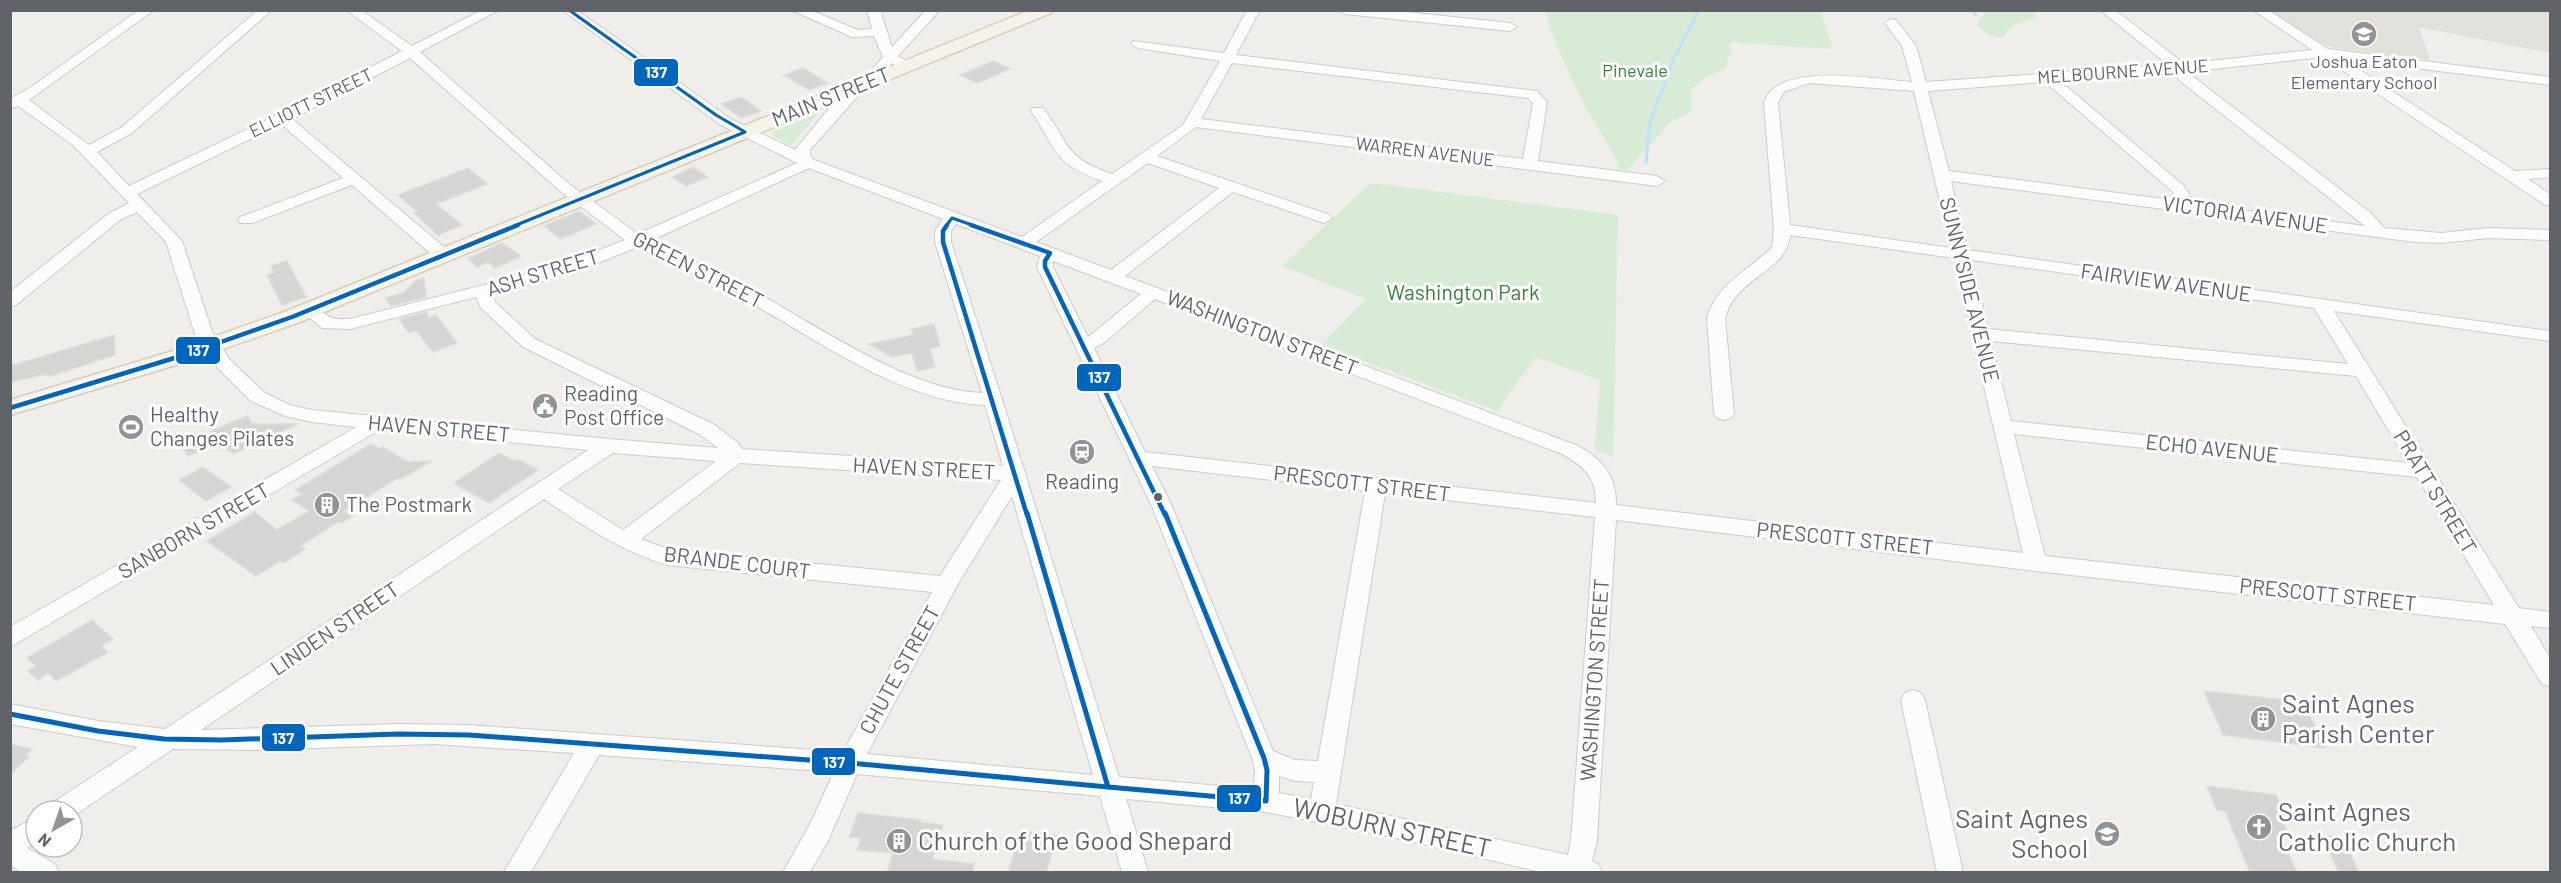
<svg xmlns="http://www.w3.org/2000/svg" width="2561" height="883" font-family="Barlow,sans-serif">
  <rect width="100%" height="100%" fill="#efeeea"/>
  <path fill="#e2e0da" d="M2269,11H2550V53L2419,27L2430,60L2336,48L2319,43Z"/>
  <path fill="#d8ebd6" d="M1546,11H1820L1833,49L1729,42L1731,56L1726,61L1728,64L1726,69L1705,78L1691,89V112L1671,122L1632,165L1626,170H1620C1614,149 1601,135 1591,117C1575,85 1553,45 1546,11Z
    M1983,11H2033L2037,17C2025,25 2011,19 2005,36C1993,40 1986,34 1978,25V19L1984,15Z
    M819,112L791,146L772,135L775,131Z
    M1371,183L1618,215L1613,457L1595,450L1600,380L1536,357L1497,411L1321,345L1366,299L1282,266Z"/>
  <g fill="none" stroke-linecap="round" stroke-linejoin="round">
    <path stroke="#bfe0f9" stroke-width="3" d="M1973,10L1976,15
      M1646,163L1650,122L1673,60L1699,10"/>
  </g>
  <path fill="#d6d5d3" stroke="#deddd9" stroke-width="1.5" d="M993,61L1010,69L977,83L960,75Z
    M803,68L828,83L809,90L784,75Z
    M741,97L761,111L742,118L721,104Z
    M693,167L708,177L686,186L672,177Z
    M468,168L487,184L436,204L462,225L438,235L414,213L417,212L398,195Z
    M579,211L596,224L560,239L544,226Z
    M502,243L521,256L495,268L488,262L477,267L468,258Z
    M287,261L306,297L282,305L267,275L274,273L271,266Z
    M424,278L426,297L391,306L385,298L403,293L415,281Z
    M427,312L428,318L436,315L457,343L433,352L416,330L409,333L399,319Z
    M934,324L940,346L930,349L935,367L917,371L912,353L892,357L869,344L913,335L912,329Z
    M114,335L115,355L48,377V374L10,382V366Z
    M247,416L253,424H298L233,454L230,450L228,451L224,446L221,447L219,443L188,456L180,444Z
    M371,444L379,449L383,447L408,462L432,461L401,479L398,478L344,511L353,516L341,523L338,522L300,546L305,549L295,556L283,563L280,561L256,576L207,541L255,512L277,530L309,511L292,500L302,494L295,490Z
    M499,453L514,461L518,459L538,470L489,503L454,483Z
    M203,467L231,487L206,501L179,480Z
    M92,620L113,639L101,646L108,652L56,681L48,673L38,680L28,671L36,666L27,658Z
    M2204,691L2303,702L2325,748L2223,735Z
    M10,744L32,749L25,756L29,757L10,774Z
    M2207,786L2276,795L2288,821H2283L2289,835L2280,834L2297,873H2250L2225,811L2217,810Z
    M858,813L921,820L920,822L943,825L932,859L974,864L973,873H887L893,853L857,850L861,838L849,837Z
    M1020,831L1057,835L1046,873H1008Z
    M2327,836L2343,838L2359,873H2339L2327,847L2333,848Z"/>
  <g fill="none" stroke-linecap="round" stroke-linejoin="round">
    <g stroke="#cbcccc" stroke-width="2">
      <path id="minor" d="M139,10H154L29,100L89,145L122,127L258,10H272L132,133L97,152L129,186L277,115L402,51L346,10H361L412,46L482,10H499L420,52L569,184L638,234L797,163L721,125L562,10H577L731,119L795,150L827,111L854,83H864L866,86L864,89L810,150V155L814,160L1022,237L1102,181C1052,163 1058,150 1031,111L1033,108H1043C1071,145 1063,157 1112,174L1183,125L1220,61L1138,48L1131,44L1133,41L1224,53L1247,10H1260L1236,55L1537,91L1547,102L1538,161L1657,176L1665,181L1657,186L1196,127L1157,156L1330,215L1332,218L1324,223L1318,221L1233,192L1125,276L1576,445C1601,458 1617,475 1616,505L2023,553L1954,258L1790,235C1786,274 1735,276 1725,319L1734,414L1731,418L1724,420L1717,418L1714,414L1707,319C1716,283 1748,272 1772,247L1774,229L1764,103C1775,60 1878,80 1912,82L1902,46L1885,23L1891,19L1896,20L1916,46L1926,82L2168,65L2100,10H2115L2177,58L2182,64L2312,50L2253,10H2268L2328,49L2550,77V85L2343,59L2515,171L2550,169V177L2528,179L2550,194V206L2544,204L2322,57L2187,72L2371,213L2384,228L2441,233L2488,228L2550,230V240L2488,238L2441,243L2415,242L1951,181L1968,250L2550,331V341L2334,311L2519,608L2550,612V628L2531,626L2550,658V686L2542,684L2505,624L2036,571L1616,520L1597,840L1592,861L1598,864L1602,872H1541L1392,837L1266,812L1126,799L1148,872H1122L1100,796L857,774L828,841L810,872H783L809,826L834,772L599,755L531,872H504L574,753L434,744L257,750L173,749L72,817V811H48L52,803L138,747L10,724V704L98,721L165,729L588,450L381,429L10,647V627L356,427L312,422L285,416L251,401L218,368L195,334L166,242L137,212L120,220L16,305L10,306V292L108,214L129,203L73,145L18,106L10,109V99L31,87ZM410,58L559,190L625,240L562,265L350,319C344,319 336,320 330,317C320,312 317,303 304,306L301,310L322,328L350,329L476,297L481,308L523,347L699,434L718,448L609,439L312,410L290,405L265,393L230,360L213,334L182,241L137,194L281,124L343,178L240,217L238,220L240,223H252L352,185L438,260H450L452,256L450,252L292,119ZM1232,63L1528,98L1533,103L1523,159L1201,119ZM2174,73L2180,81L2365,226L2196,204L2183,185L2060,81ZM2045,82L2172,191L2179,201L1949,171L1928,91ZM1809,83L1914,91L1951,248L1790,225L1778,103L1784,92ZM1148,163L1219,188L1111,270L1036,242ZM809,168L943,219L935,231V242L982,393C908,390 818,326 754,291C720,273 685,258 650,241ZM956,224L1040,256L1037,267L1151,504L1252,758L1255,770L1254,789L1119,777L1002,399L951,242V231ZM637,247C671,264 706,279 740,297C815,337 898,402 985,405L1003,466L742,449L737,442L713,424L535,339L495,302L491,294L574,273ZM1971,260L2314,308L2348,364L1988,329ZM1053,261L1141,294L1088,337L1053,267ZM1155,299L1562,454C1584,466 1596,477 1596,503L1145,452L1094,348L1105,342ZM1991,341L2356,376L2408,463L2011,421ZM2014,434L2417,477L2494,605L2045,556ZM613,453L716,461L623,530L558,489ZM740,463L1001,480L940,576L667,549L641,539ZM1152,466L1365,491L1318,761L1295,760L1273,751L1171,504ZM1385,493L1595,517L1571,840L1568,855L1336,804ZM1012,496L1093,775L867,754L958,584ZM544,499C583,526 621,551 667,565L932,592L843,752L469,725L398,724L201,730ZM1279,776L1295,781L1314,782L1311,799L1279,793Z
        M791,10H810L858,30L872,29L867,10H880L892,47L926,10H940L898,56L915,66L913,69H903L892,63L888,68L889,77L882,81L875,77L874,67L883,57L874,36L852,37Z
        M1339,10H1387L1510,23L1517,27L1510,31L1345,14Z
        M1913,690L1921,693L1925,700L1963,872H1937L1901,700L1905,693Z
        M36,817V842L27,848L55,864L59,872H21L10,865V831Z"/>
    </g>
    <g stroke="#d7ceb8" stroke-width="3">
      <path id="major" d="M1030,10H1053L1051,13L300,322L189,361L10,415V400L173,351L284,312Z"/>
    </g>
    <use href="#minor" fill="#fdfcfc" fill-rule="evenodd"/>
    <use href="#major" fill="#f4f2e9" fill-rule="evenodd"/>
    <g stroke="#fff" stroke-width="6">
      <path id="bus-1-far2" d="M569,10L716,115L745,132
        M514,226L745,132
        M946,226L952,218L975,226"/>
    </g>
    <g stroke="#fff" stroke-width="9">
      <path id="bus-1-far1" d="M947,225L943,231V242L1027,515
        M971,225L1050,253L1045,261V267L1165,515
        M10,408L181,356L292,317L518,225"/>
    </g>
    <g stroke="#fff" stroke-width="10">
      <path id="bus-1" d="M1027,513L1108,787L1266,801L1267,770L1264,758L1165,513
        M10,714L98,731L164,739L221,740L398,734L469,735L850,763L1108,787"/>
    </g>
    <use href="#bus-1-far2" stroke="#0065bd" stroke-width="3"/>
    <use href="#bus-1-far1" stroke="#0065bd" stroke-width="4.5"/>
    <use href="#bus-1" stroke="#0065bd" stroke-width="5"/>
  </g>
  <defs>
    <g id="school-disc" transform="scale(1.35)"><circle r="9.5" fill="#919496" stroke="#fff"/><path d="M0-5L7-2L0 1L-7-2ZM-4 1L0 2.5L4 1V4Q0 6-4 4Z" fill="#fff"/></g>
    <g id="civic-disc" transform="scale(1.35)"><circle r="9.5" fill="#919496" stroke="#fff"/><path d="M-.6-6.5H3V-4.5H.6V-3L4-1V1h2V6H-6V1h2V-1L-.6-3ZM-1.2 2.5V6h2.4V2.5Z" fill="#fff"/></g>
    <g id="stadium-disc" transform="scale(1.35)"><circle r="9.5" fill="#919496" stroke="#fff"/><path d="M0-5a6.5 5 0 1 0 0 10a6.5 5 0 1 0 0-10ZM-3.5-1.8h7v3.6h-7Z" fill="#fff"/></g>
    <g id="station-disc" transform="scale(1.35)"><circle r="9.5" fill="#919496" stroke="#fff"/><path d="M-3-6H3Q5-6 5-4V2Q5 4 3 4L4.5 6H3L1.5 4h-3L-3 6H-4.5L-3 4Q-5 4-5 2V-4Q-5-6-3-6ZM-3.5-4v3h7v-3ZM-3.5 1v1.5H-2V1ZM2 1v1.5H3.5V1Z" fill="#fff"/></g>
    <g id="building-disc" transform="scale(1.35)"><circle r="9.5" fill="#919496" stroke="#fff"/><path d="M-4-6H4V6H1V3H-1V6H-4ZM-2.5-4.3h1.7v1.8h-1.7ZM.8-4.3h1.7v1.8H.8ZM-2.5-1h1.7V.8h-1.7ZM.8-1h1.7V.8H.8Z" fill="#fff"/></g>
    <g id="church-disc" transform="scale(1.35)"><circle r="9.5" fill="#919496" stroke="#fff"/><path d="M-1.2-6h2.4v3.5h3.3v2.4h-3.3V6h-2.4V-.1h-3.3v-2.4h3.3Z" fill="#fff"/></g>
  </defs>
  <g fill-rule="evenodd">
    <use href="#school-disc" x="2364" y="34"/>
    <use href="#civic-disc" x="545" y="406"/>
    <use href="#stadium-disc" x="131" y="427"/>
    <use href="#station-disc" x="1082" y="452"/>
    <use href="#building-disc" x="327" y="505"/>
    <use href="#building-disc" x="2263" y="719"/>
    <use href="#church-disc" x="2259" y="827"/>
    <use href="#school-disc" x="2107" y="834"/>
    <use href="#building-disc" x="899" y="841"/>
  </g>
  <circle fill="#5f6368" stroke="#fff" stroke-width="2" cx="1158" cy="497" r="5"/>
  <g text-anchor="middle" stroke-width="6" stroke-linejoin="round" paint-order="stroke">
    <g font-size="18" fill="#5f6368" stroke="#fff">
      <text x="2364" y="68">Joshua Eaton<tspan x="2364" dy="21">Elementary School</tspan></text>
    </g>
    <g font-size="18" fill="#348238" stroke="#fff">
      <text x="1635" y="77">Pinevale</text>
    </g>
    <g font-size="18" fill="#5f6368" stroke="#fff">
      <text transform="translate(2123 72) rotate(-4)" y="6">MELBOURNE AVENUE</text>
      <text transform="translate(311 103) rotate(-26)" y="6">ELLIOTT STREET</text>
      <text transform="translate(1425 152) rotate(7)" y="6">WARREN AVENUE</text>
    </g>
    <g font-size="21" fill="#5f6368" stroke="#fff">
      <text transform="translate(831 97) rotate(-22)" y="7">MAIN STREET</text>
      <text transform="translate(2245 215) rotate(8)" y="7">VICTORIA AVENUE</text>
      <text transform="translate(698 270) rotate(27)" y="7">GREEN STREET</text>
      <text transform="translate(543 273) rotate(-17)" y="7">ASH STREET</text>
      <text transform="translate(2166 283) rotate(8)" y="7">FAIRVIEW AVENUE</text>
      <text transform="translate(1969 290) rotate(76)" y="7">SUNNYSIDE AVENUE</text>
      <text transform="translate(1262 333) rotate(21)" y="7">WASHINGTON STREET</text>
      <text transform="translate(439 429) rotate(5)" y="7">HAVEN STREET</text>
      <text transform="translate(2212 449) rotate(6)" y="7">ECHO AVENUE</text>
      <text transform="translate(924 469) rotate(3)" y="7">HAVEN STREET</text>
      <text transform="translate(1362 484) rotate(7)" y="7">PRESCOTT STREET</text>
      <text transform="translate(2435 492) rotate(59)" y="7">PRATT STREET</text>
      <text transform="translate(194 531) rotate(-30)" y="7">SANBORN STREET</text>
      <text transform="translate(1845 539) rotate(6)" y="7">PRESCOTT STREET</text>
      <text transform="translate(737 563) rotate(7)" y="7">BRANDE COURT</text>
      <text transform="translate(2328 595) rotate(6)" y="7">PRESCOTT STREET</text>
      <text transform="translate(335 629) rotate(-34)" y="7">LINDEN STREET</text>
      <text transform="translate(900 670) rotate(-61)" y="7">CHUTE STREET</text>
      <text transform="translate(1595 680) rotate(-86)" y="7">WASHINGTON STREET</text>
    </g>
    <g font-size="21" fill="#348238" stroke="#fff">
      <text x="1463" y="300">Washington Park</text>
    </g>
    <g font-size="21" fill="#5f6368" stroke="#fff" text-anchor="start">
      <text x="564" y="401">Reading<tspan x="564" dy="24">Post Office</tspan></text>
      <text x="150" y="422">Healthy<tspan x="150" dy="24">Changes Pilates</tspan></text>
      <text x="1082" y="489" text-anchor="middle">Reading</text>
      <text x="346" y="512">The Postmark</text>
    </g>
    <g font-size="26" fill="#5f6368" stroke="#fff" text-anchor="start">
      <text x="2282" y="713">Saint Agnes<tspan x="2282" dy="30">Parish Center</tspan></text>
      <text x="2278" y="821">Saint Agnes<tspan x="2278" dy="30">Catholic Church</tspan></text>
      <text x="2088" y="828" text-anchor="end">Saint Agnes<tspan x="2088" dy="30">School</tspan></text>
      <text x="918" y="850">Church of the Good Shepard</text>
    </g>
    <g font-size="26" fill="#5f6368" stroke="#fff">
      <text transform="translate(1392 828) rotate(12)" y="9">WOBURN STREET</text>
    </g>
  </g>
  <g stroke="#fff" stroke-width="2">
    <rect x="633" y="58" width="46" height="29" rx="6" fill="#0065bd"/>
    <rect x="175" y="336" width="46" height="29" rx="6" fill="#0065bd"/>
    <rect x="1076" y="363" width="46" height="29" rx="6" fill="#0065bd"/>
    <rect x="261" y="723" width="45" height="29" rx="6" fill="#0065bd"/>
    <rect x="811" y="747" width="45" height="29" rx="6" fill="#0065bd"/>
    <rect x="1216" y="784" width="46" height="29" rx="6" fill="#0065bd"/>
  </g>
  <g font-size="16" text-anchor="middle" font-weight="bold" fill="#fff">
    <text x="656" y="78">137</text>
    <text x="198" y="356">137</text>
    <text x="1099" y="383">137</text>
    <text x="283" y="744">137</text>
    <text x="834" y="768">137</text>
    <text x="1239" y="804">137</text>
  </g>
  <rect width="2561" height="883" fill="none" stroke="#5f6368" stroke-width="24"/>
  <g transform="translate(54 829) rotate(220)"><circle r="28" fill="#ffffff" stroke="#bfc1c3" stroke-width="1.5"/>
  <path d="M0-4.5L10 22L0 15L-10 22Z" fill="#919496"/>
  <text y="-9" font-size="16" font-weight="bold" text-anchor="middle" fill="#5f6368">N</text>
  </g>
</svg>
